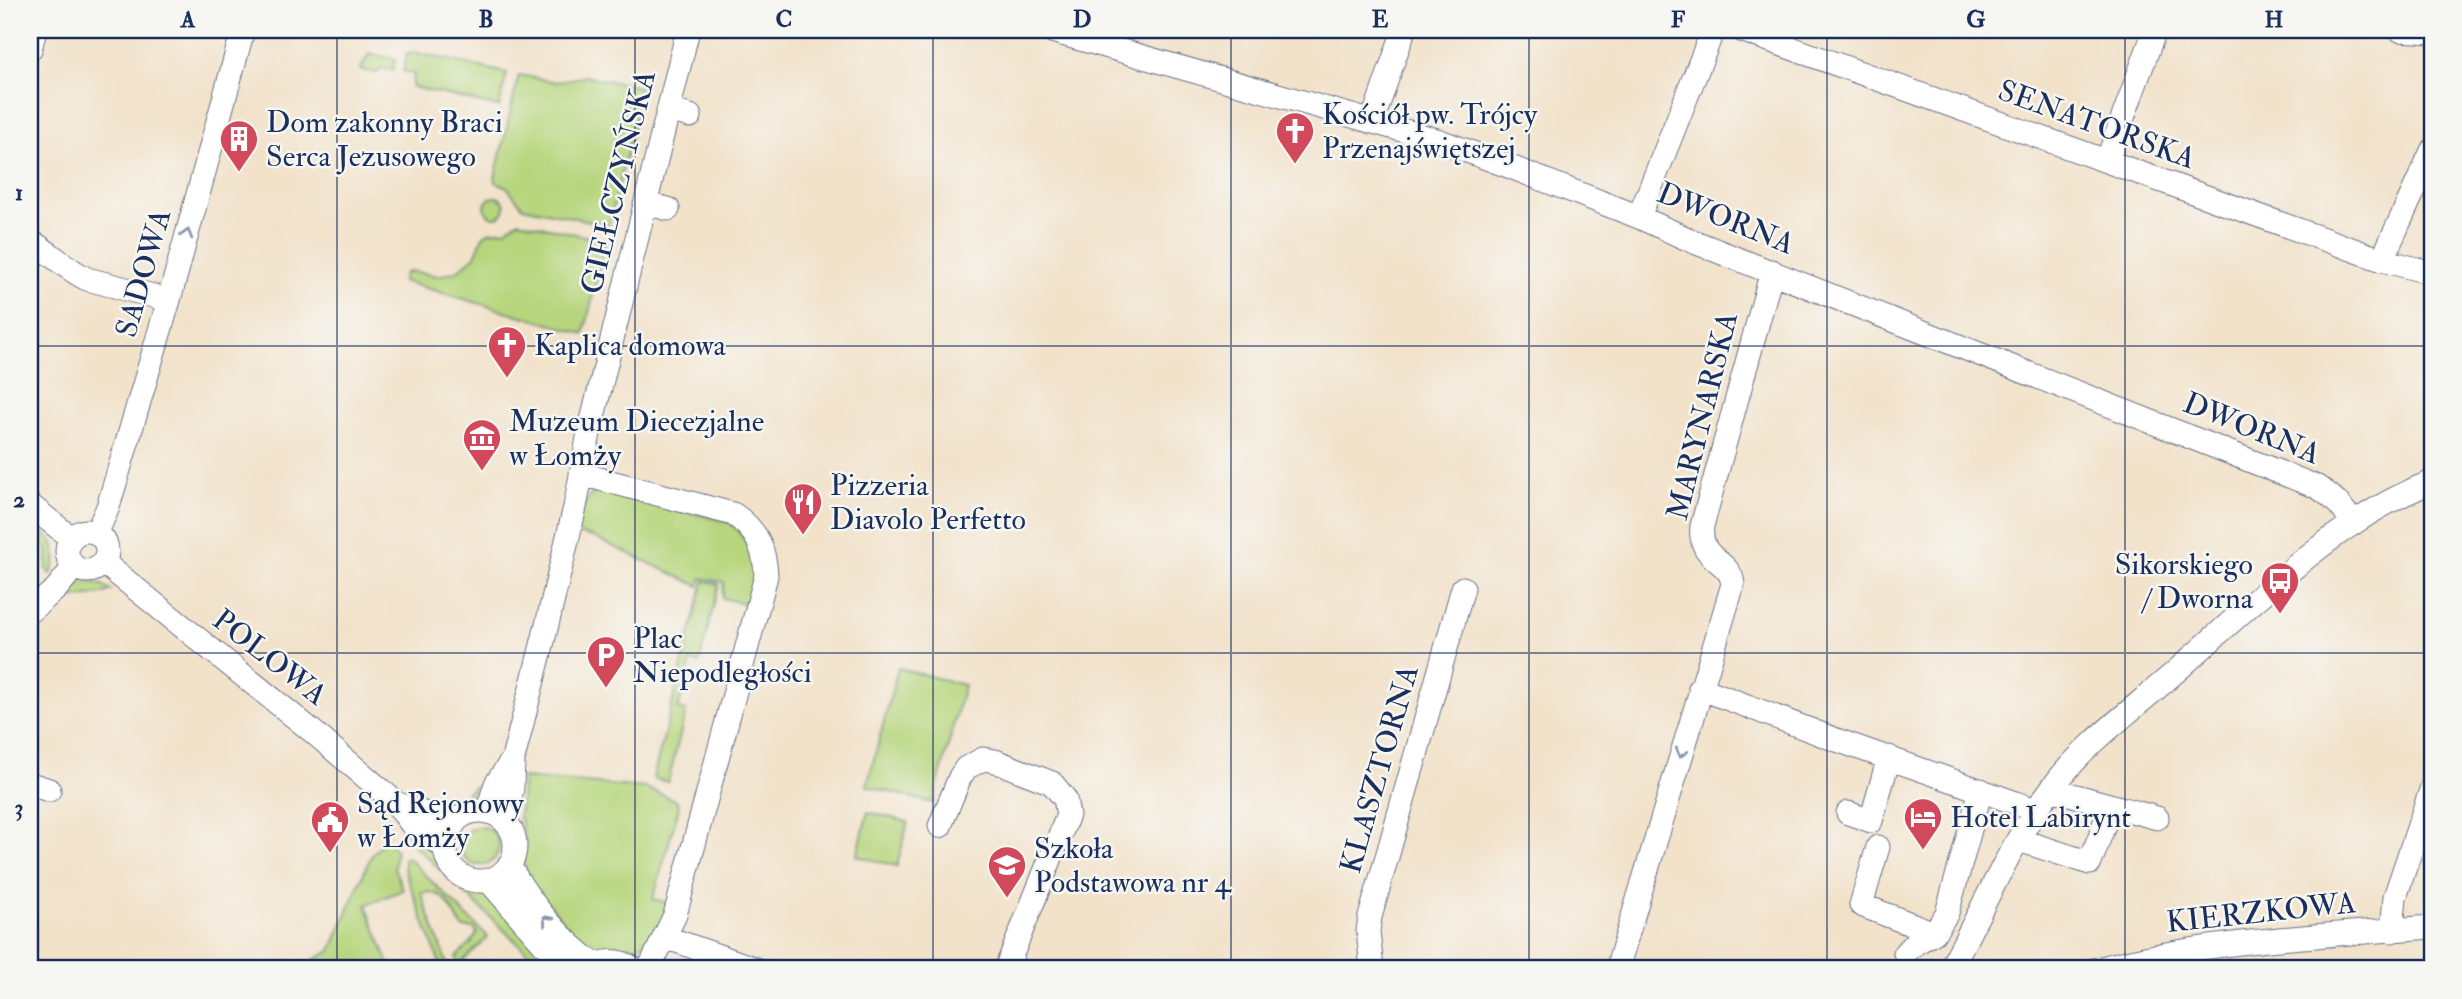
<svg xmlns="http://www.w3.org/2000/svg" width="2462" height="999" font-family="'IM FELL Double Pica',serif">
  <rect width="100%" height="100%" fill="#f6f6f2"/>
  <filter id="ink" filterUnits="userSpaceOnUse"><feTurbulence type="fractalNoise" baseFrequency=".0143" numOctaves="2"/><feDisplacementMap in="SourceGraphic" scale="14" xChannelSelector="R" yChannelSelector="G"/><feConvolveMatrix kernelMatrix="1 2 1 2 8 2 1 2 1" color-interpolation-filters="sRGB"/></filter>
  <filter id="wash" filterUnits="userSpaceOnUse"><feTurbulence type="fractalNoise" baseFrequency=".00686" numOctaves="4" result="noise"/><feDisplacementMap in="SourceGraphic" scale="28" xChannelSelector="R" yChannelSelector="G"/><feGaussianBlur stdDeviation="1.57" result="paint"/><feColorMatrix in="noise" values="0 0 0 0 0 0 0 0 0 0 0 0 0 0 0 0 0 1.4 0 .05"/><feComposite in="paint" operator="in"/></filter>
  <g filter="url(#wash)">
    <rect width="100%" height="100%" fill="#f2e2ca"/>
    <path fill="#b6d57c" stroke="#68826d" stroke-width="2" d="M413,52L507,73L499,107L412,87L414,74L403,71L407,55Z
      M369,54L395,59L393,70L380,68L378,73L360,70Z
      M519,75L556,82L586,76L643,88L609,225L523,207L507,187L496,182L495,178Z
      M485 207a10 10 0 1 1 20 0a10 10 0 1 1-20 0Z
      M519,221L606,241L584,334L402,281L405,273L410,271L439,276L457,271L475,256L483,236L488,232L505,230Z
      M603,489L731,523L751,546L756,576L750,605L722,598L724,582L701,578L699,586L593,537L575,533C581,515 582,494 603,489Z
      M43,533C58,543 58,559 51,574L47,570V550L40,540Z
      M90,581L100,584L111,590L103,594L75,598L69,594L79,584Z
      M704,581L719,584L699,663L691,661L678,709L686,711L668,782L653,778Z
      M898,668L964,685L933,803L867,786Z
      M523,778L646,788L677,801L679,807L653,899L668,903L663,921L654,933L640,946L620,953H600L584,946L522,873L524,839L519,817Z
      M476,786L487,789C475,804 460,808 441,807L452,803Z
      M868,812L908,822L897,866L857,856Z
      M461 846a19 19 0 1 1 38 0a19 19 0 1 1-38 0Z
      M415,835L434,850L442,867L455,882L487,894L552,962L545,969L412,843V839Z
      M389,842L396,851L394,868L403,890L366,905L391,969H311L313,960L331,951L371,856L382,843Z
      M407,857L488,937L462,962L463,965L459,969L456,957L471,943L477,933L474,928H463C452,912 446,888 421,893L449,969H442L404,869V859Z"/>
  </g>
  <g filter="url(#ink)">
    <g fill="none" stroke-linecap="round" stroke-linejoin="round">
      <g stroke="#666e84" stroke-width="25">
        <path id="minor" d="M1048,30L1437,140L1508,166L1639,217L1692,241L2317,487C2333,496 2344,508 2353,524
          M1741,30L2382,260L2432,273
          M2400,30L2432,32
          M30,49L35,30
          M669,110L690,116
          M1372,122L1404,30
          M2107,161L2155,30
          M646,203L668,209
          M1639,217L1713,30
          M30,241C50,252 66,269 87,279L169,300
          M2382,260L2432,151
          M581,474L733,514C756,529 765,548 766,576L675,915L649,969
          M30,505L71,538
          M67 551a20 20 0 1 1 40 0a20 20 0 1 1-40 0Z
          M97,532L108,507L169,300L243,30
          M104,563L312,731L396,803L413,826L445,847
          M30,611L56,589L74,567
          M1700,688L1831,738L2036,810
          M30,784L49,790
          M2051,789L2157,818
          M396,803L454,824
          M445 846a35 35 0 1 1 70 0a35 35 0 1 1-70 0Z
          M487,812L496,784L513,759
          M1848,813L1871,821L1889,757
          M506,823L512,788L513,759L545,633L575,507L589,433L688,30
          M940,826L960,777L966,768L983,759L995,761L1052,783L1065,799L1068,815L1006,969
          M2019,840L2090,863L2104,825
          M1878,847L1861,905L1934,933
          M509,865C531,905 559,938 595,965
          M488,880L566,969
          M2392,931L2395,897L2432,787
          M665,937L756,969
          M1905,953L1916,943L1934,933L1947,913L1981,790
          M590,969C603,959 620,959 634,969
          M1372,969L1368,931L1370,917L1463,588
          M1617,969L1733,584C1730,558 1698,562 1702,526L1772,271
          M1950,969C1983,909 2010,844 2051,789C2083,746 2126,715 2166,680C2245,612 2333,519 2432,482
          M2097,969C2207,940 2320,936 2432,927"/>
      </g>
      <use href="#minor" stroke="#fff" stroke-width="23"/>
    </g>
    <defs><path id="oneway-chevron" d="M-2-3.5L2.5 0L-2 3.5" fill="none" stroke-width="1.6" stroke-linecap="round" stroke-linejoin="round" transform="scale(1.75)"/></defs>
    <g stroke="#8d97ae">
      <use href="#oneway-chevron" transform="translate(187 234) rotate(-74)"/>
      <use href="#oneway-chevron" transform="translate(1681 753) rotate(107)"/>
      <use href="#oneway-chevron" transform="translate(547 920) rotate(-132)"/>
    </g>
  </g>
  <path fill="none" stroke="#1b2f5e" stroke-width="2" stroke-opacity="0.55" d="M337,30V969M635,30V969M933,30V969M1231,30V969M1529,30V969M1827,30V969M2125,30V969M30,346H2432M30,653H2432"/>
  <defs>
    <g id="church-pin" transform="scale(2.0125)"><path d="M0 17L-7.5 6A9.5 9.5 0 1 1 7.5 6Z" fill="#d1495b" stroke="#f6f6f2"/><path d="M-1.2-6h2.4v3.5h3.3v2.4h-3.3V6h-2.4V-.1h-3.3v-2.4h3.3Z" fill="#fff"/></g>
    <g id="building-pin" transform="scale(2.0125)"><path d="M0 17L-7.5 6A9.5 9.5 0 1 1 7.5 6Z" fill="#d1495b" stroke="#f6f6f2"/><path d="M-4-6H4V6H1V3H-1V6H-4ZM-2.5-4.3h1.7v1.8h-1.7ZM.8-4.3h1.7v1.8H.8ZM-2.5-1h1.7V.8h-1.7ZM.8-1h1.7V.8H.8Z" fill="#fff"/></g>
    <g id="museum-pin" transform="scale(2.0125)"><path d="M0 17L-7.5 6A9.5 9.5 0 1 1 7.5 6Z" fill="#d1495b" stroke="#f6f6f2"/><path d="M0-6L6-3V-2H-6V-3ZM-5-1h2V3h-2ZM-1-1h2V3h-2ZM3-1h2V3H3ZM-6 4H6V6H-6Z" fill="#fff"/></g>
    <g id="restaurant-pin" transform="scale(2.0125)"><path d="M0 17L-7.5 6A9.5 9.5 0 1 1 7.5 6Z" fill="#d1495b" stroke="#f6f6f2"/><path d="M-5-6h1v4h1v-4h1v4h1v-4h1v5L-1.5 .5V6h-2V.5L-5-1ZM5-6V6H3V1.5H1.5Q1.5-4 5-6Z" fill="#fff"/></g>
    <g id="bus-pin" transform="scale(2.0125)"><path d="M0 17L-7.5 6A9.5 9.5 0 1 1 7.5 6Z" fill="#d1495b" stroke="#f6f6f2"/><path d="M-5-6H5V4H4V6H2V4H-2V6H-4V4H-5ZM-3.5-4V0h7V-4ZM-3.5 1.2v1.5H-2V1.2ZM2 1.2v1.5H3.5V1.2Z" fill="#fff"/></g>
    <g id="parking-pin" transform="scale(2.0125)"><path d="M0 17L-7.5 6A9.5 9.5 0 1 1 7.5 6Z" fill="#d1495b" stroke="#f6f6f2"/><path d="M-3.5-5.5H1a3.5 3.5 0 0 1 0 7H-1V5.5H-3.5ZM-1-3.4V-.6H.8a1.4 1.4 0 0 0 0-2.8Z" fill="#fff"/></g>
    <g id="hotel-pin" transform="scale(2.0125)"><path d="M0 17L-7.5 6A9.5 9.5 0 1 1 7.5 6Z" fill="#d1495b" stroke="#f6f6f2"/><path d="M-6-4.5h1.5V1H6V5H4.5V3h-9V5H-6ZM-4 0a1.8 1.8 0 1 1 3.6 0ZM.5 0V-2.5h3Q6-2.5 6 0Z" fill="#fff"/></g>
    <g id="civic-pin" transform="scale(2.0125)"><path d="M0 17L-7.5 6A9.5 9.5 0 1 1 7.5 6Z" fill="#d1495b" stroke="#f6f6f2"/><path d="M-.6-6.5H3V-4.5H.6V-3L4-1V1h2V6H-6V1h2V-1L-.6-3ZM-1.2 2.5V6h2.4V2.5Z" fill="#fff"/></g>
    <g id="school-pin" transform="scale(2.0125)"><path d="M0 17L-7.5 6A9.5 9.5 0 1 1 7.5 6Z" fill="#d1495b" stroke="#f6f6f2"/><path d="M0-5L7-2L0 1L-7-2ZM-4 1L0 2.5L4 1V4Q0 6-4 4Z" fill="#fff"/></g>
  </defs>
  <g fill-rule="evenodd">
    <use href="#church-pin" x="1295" y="131"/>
    <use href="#building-pin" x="239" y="139"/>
    <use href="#church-pin" x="507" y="345"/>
    <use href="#museum-pin" x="482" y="438"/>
    <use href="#restaurant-pin" x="803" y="502"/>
    <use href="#bus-pin" x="2280" y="581"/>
    <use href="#parking-pin" x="606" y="655"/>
    <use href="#hotel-pin" x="1923" y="817"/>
    <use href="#civic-pin" x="330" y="820"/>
    <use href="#school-pin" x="1007" y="865"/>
  </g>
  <g text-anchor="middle" stroke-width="5" stroke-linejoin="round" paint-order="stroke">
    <g font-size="30" fill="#1b2f5e" stroke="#f6f6f2" text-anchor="start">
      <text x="1322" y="124">Kościół pw. Trójcy<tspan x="1322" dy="34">Przenajświętszej</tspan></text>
      <text x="266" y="132">Dom zakonny Braci<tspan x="266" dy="34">Serca Jezusowego</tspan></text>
      <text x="534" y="355">Kaplica domowa</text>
      <text x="509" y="431">Muzeum Diecezjalne<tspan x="509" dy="34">w Łomży</tspan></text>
      <text x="830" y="495">Pizzeria<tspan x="830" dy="34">Diavolo Perfetto</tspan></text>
      <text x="2253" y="574" text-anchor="end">Sikorskiego<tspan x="2253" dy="34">/ Dworna</tspan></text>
      <text x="633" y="648">Plac<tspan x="633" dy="34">Niepodległości</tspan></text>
      <text x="357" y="813">Sąd Rejonowy<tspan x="357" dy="34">w Łomży</tspan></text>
      <text x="1950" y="827">Hotel Labirynt</text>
      <text x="1034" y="858">Szkoła<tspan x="1034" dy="34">Podstawowa nr 4</tspan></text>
    </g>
    <g font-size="30" fill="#1b2f5e" stroke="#f6f6f2">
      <text transform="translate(2097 124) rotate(20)" y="10">SENATORSKA</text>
      <text transform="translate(618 182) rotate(-76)" y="10">GIEŁCZYŃSKA</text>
      <text transform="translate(1726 218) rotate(22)" y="10">DWORNA</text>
      <text transform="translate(143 273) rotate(-74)" y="10">SADOWA</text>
      <text transform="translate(1702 416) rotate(-76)" y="10">MARYNARSKA</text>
      <text transform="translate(2252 428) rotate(22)" y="10">DWORNA</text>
      <text transform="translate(270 657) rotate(38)" y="10">POLOWA</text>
      <text transform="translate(1379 769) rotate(-74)" y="10">KLASZTORNA</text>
      <text transform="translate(2261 912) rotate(-6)" y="10">KIERZKOWA</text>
    </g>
  </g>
  <rect width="2462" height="999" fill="none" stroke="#f6f6f2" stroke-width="77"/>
  <rect x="38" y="38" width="2386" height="922" fill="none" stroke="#1b2f5e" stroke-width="2.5"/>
  <g font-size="23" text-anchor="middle" font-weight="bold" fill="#1b2f5e">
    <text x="188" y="27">A</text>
    <text x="486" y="27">B</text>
    <text x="784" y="27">C</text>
    <text x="1082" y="27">D</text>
    <text x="1380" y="27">E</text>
    <text x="1678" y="27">F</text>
    <text x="1976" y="27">G</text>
    <text x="2274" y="27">H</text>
    <text x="19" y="200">1</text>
    <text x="19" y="507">2</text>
    <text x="19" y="815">3</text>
  </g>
</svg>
